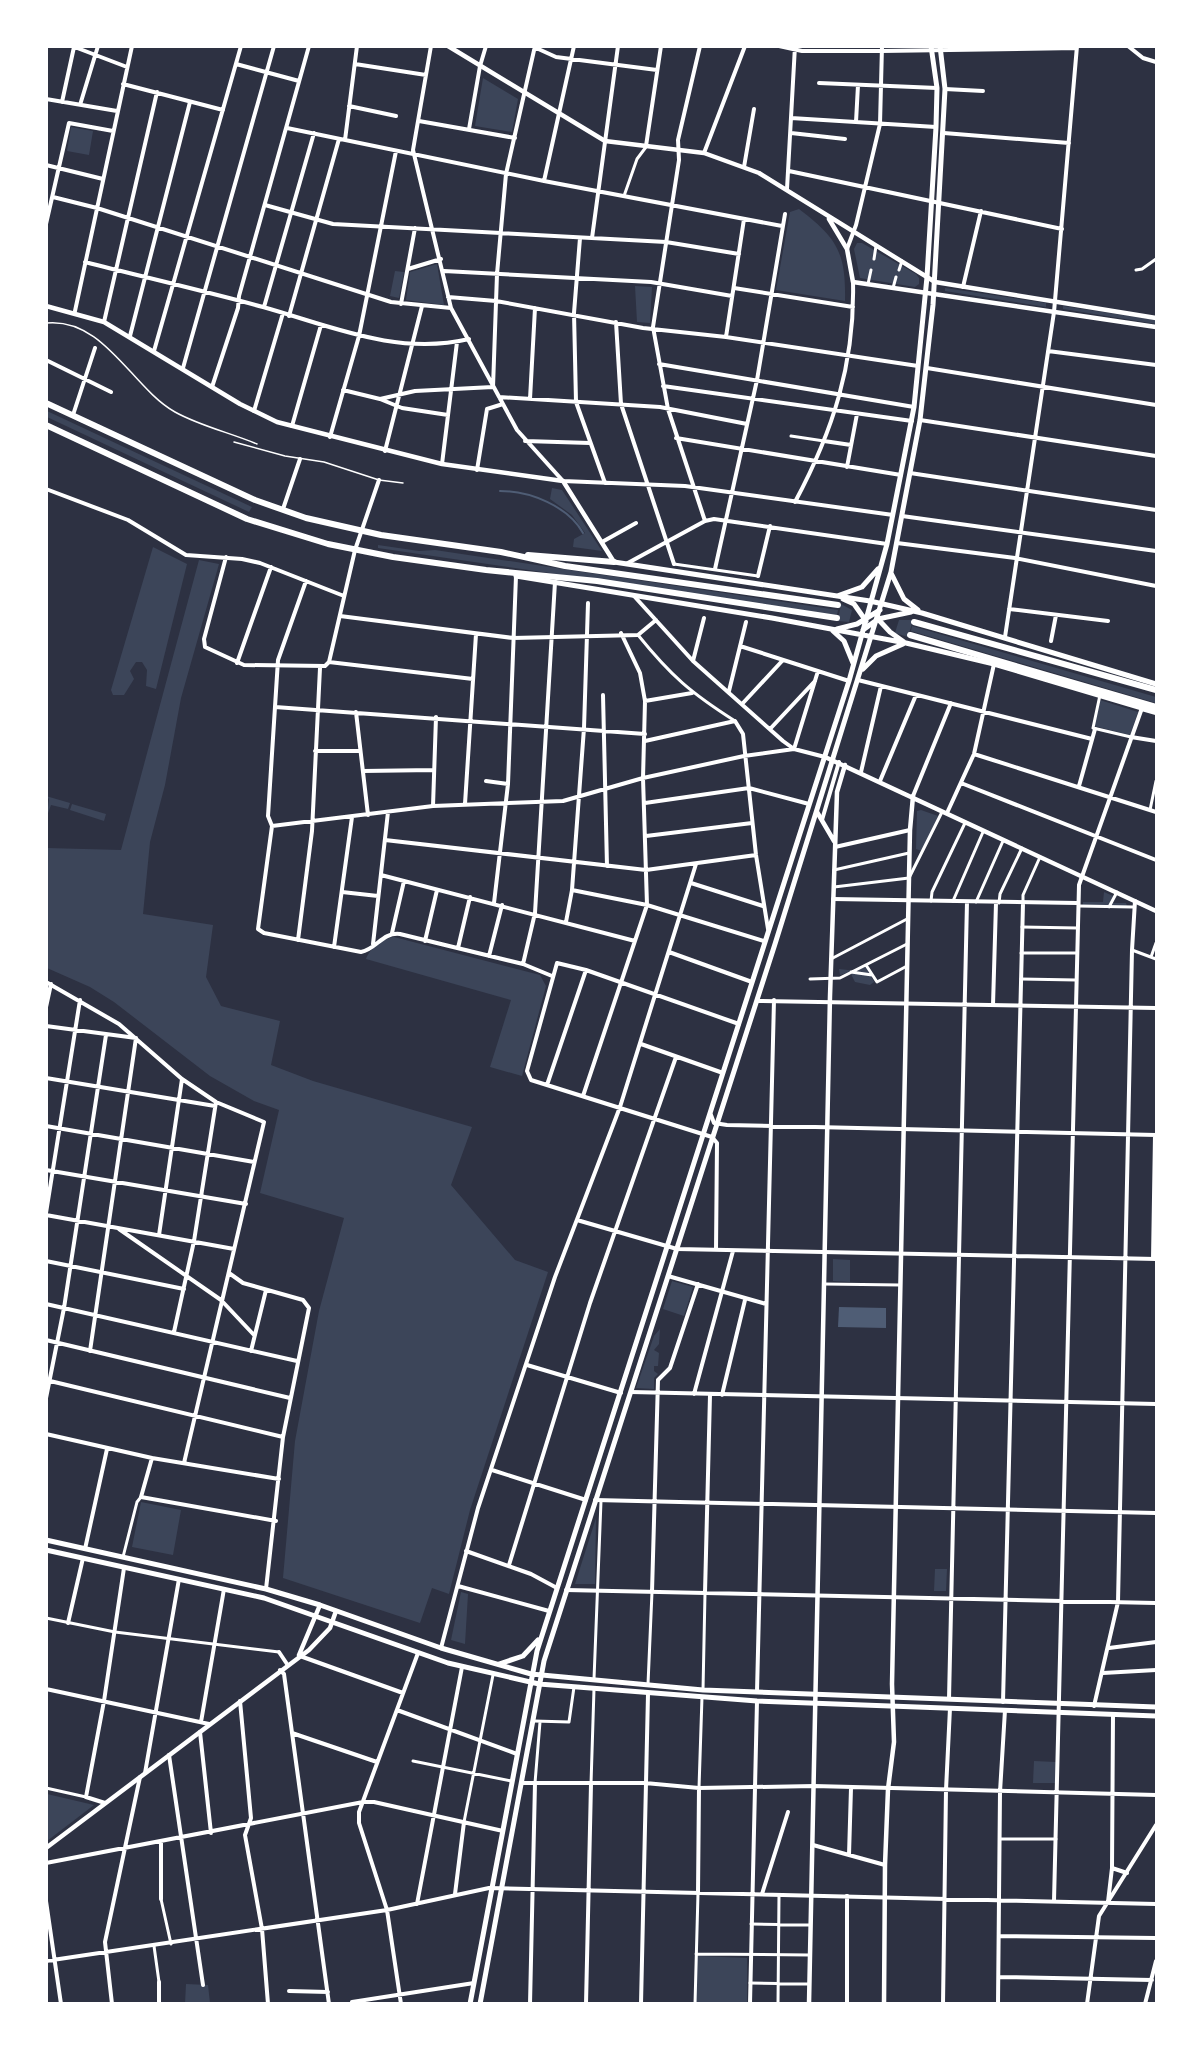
<svg xmlns="http://www.w3.org/2000/svg" width="1203" height="2050" font-family="'IBM Plex Sans',sans-serif">
  <rect width="100%" height="100%" fill="#2d3142"/>
  <path fill="#3c4559" d="M483,78L518,99L512,132L475,126Z
    M71,127L93,131L89,155L67,151Z
    M799,209C837,238 846,252 845,301L776,290L790,212Z
    M857,243H862L916,274L919,278V284L915,287L860,278L854,249Z
    M437,264L444,305L406,300L410,272Z
    M395,271L404,272L399,298L390,296Z
    M635,286L652,287L650,323L637,322Z
    M945,288L1046,303V307L945,291Z
    M1063,306L1156,320V324L1063,309Z
    M47,411L252,507L249,512L47,417Z
    M552,488L562,490L602,551L573,547L574,539L585,533L572,515L550,499Z
    M378,545L419,551L435,550L838,610L837,615L378,548Z
    M153,547L187,564L156,689L146,686L147,670L142,662H136L130,671L134,679L124,695H113L111,690Z
    M199,560L219,564L181,698L165,785L150,842L143,914L213,925L206,977L221,1006L280,1021L271,1065L313,1081L472,1127L451,1185L515,1260L548,1272L470,1510L449,1594L432,1588L420,1623L283,1578L295,1441L319,1311L344,1218L260,1193L279,1110L254,1101L210,1076L114,1002L90,987L47,968V848L121,850Z
    M841,604L852,610L849,622L838,621Z
    M899,620H913L908,637L895,633Z
    M912,626L1156,697V703L911,631Z
    M1100,700L1138,712L1130,735L1094,726Z
    M46,796L70,803L68,809L51,805L47,816L49,799Z
    M72,804L106,814L104,821L70,810Z
    M921,810L938,816L922,851L916,849L917,811Z
    M1104,892L1113,896L1110,903H1126L1127,906L1083,905V902H1103Z
    M394,937L540,975L546,986L522,1076L490,1067L511,1000L366,959C370,948 383,938 394,937Z
    M866,966L874,982L870,985L855,982L850,972L840,975L839,969L857,971Z
    M833,1259L850,1260V1282L833,1281Z
    M672,1281L693,1287L684,1316L663,1309Z
    M660,1329L659,1344L654,1350L659,1353L658,1366H654V1371L658,1374L654,1378V1389L636,1388L654,1336Z
    M141,1502L181,1510L173,1555L132,1547Z
    M596,1518L595,1584H575Z
    M935,1569H947L946,1591H934Z
    M461,1592L468,1594L465,1644L451,1640Z
    M1034,1761L1056,1762V1783H1033Z
    M47,1794L94,1805L47,1841Z
    M697,1956L747,1958V2003L696,2004Z
    M186,1984L208,1985L210,2003L185,2004Z"/>
  <path fill="#4f5d75" d="M839,1307L886,1308V1328L838,1327Z"/>
  <g fill="none" stroke-linecap="round" stroke-linejoin="round">
    <path stroke="#4f5d75" stroke-width="2" d="M500,491C530,491 568,506 583,533"/>
    <path stroke="#fff" stroke-width="1.5" d="M46,323C104,317 132,388 175,412C200,426 231,433 257,444
      M234,442L285,456L324,462L379,480L403,483"/>
    <path stroke="#fff" stroke-width="3" d="M624,196L637,159L646,147
      M874,259L876,246
      M899,270L902,261
      M1136,270L1142,269L1156,259
      M868,284L871,270
      M893,288L896,277
      M791,436L824,441
      M674,564L758,576
      M638,635C671,676 691,693 735,721
      M1100,695L1093,728L1131,737
      M1150,810L1156,781
      M834,870L909,853
      M834,887L909,878L942,812
      M931,901L932,892L965,823
      M953,901L983,832
      M976,902L1003,841
      M999,903L1000,894L1022,848
      M1023,903V895L1040,857
      M1079,906L1133,907
      M1109,907L1117,892
      M1022,927L1077,928
      M1132,950L1156,959
      M1021,953H1076
      M1151,957L1156,943
      M831,959L907,919
      M866,965L877,982L907,966
      M851,972L872,975
      M810,979L840,978L907,944
      M1021,979L1076,980
      M824,1284L900,1285
      M123,1557L137,1502L141,1497
      M46,1618L115,1632L279,1652
      M594,1679L601,1501
      M648,1684L652,1592
      M703,1690L705,1593
      M534,1721L569,1722L574,1687
      M413,1761L511,1781
      M535,1783L540,1722
      M591,1784L594,1689
      M46,1788L86,1797
      M699,1788L702,1697
      M464,1822L493,1675
      M1001,1839H1056
      M161,1899L171,1944
      M751,1924L810,1925
      M154,1946L159,1982
      M696,1954L809,1955
      M750,1983L809,1984
      M695,2004L698,1893
      M778,2004L779,1895"/>
    <path stroke="#fff" stroke-width="4" d="M72,46L127,67
      M431,46L413,150L451,308L517,430L563,481L685,486L893,515
      M700,46L678,140L679,160L653,327L668,409L705,521
      M779,46L802,51H882L1077,48
      M1128,46L1143,58L1156,62
      M534,47L556,57L657,70
      M236,64L299,81
      M355,64L426,75
      M819,83L937,88
      M123,84L223,110
      M945,89L983,91
      M46,99L117,111
      M62,102L74,47
      M80,105L98,46
      M349,106L396,116
      M791,118L936,127
      M419,121L515,138
      M856,122L858,85
      M287,128L544,181L782,226
      M469,129L480,66L486,46
      M791,133L845,139
      M944,133L1069,143
      M345,140L357,46
      M646,146L661,46
      M704,153L745,46
      M46,165L103,179
      M744,167L754,109
      M789,171L1062,229
      M544,181L574,46
      M787,189L795,46
      M53,197L97,208L391,302L451,308
      M265,205L333,224L666,242L739,254
      M46,224L69,123L113,131
      M580,238L574,313L576,402L605,483
      M592,238L618,46
      M847,249L856,225L880,124L882,46
      M85,262C144,277 204,291 263,307C331,326 397,356 469,339
      M408,269L441,259
      M444,271L651,282L732,296
      M963,287L981,211
      M734,288L853,307
      M448,297L496,301L643,328L726,337L918,366
      M401,304L415,228
      M264,307L314,133
      M75,311L132,46
      M289,316L339,139
      M104,322L157,92
      M616,322L621,404L674,564
      M130,336L190,102
      M726,337L744,219
      M154,351L241,46
      M1048,351L1156,365
      M46,360L111,392
      M659,364L914,407
      M183,368L274,46
      M927,368L1156,405
      M663,386L912,421
      M212,387L238,308L239,296L309,46
      M343,390L380,399L402,408L448,415
      M499,397L660,407L747,424
      M380,399L415,391L493,387L497,274L506,174L535,46
      M530,399L535,308
      M254,411L283,313
      M73,415L95,348
      M920,420L1156,456
      M292,426L321,325
      M330,437L359,336L396,151
      M676,438L901,475
      M525,441L590,443
      M824,441L851,445
      M385,451L422,306
      M442,464L457,342
      M847,467L857,414
      M477,470L487,409L503,404
      M910,473L1156,510
      M46,489L128,520L186,555L242,559L260,563L344,596
      M795,502C833,431 855,363 853,282
      M283,509L300,459
      M902,516L1156,551
      M602,542L636,523
      M897,543L1015,558L1156,586
      M226,557L204,639L205,647L244,665L325,666L329,662L355,550L379,480
      M626,564L705,521L714,519L887,544
      M715,569L757,380L785,214
      M758,576L770,526
      M306,581L278,660L268,816L272,826L258,929L264,933L361,952C377,949 382,932 400,934L523,964L552,976
      M634,596L693,661L783,741L794,749L825,757
      M1009,609L1108,621
      M340,616L513,638L638,635L656,620
      M1005,637L1054,312L1077,46
      M1051,641L1056,615
      M740,646L849,681
      M693,661L704,618
      M329,662L473,679
      M237,663L271,567
      M858,680L1092,739
      M729,691L746,622
      M603,695L607,866
      M645,701L692,693
      M743,703L783,660
      M275,707L645,734
      M356,712L368,815
      M770,729L815,681
      M1131,737L1156,741
      M645,741L735,721L743,734L756,855L768,929
      M794,749L818,671
      M315,751H360
      M974,754L1156,812
      M363,771L434,770
      M861,772L881,686
      M486,781L508,784
      M880,781L916,695
      M961,783L1156,860
      M1079,786L1095,729
      M913,796L951,703
      M645,803L749,788L809,804
      M465,804L476,634
      M433,806L436,717
      M947,813L974,754L994,664
      M822,820L839,762
      M272,826L433,806L563,801L643,778L744,756L794,749
      M646,836L752,823
      M385,840L646,870L756,855
      M835,847L910,830
      M381,875L635,941
      M691,883L763,906
      M572,890L647,905L764,941
      M342,892L378,896
      M833,899L1077,903
      M494,903L508,784L516,576
      M566,922L572,890L584,728L588,603
      M392,933L404,881
      M298,940L312,831L320,668
      M425,941L437,890
      M373,944L388,812
      M334,947L352,817
      M458,948L470,897
      M669,952L752,982
      M489,956L502,905
      M523,964L535,913L555,582
      M46,982L119,1024L182,1079L216,1102L264,1122L184,1463
      M757,1001L1156,1008
      M993,1005L996,903
      M46,1007L51,984
      M46,1026L136,1038L90,1351
      M641,1044L723,1073
      M46,1078L215,1106
      M547,1085L586,970
      M583,1096L647,905L643,778L645,701L640,673L621,633
      M711,1115L714,1123L727,1125L1156,1135
      M46,1126L254,1162
      M46,1170L246,1204
      M46,1213L80,1000
      M46,1215L234,1249
      M577,1220L677,1249L1156,1259
      M119,1229L221,1300L254,1335
      M159,1235L182,1079
      M716,1250L717,1143L712,1137L531,1080L527,1071L557,963L586,970L739,1024
      M1153,1259L1155,1135
      M46,1261L184,1289
      M229,1273L243,1283L303,1300L309,1308L283,1437L266,1589
      M668,1276L766,1304
      M46,1304L297,1361
      M174,1332L194,1241L216,1102
      M46,1340L290,1398
      M251,1351L266,1290
      M527,1365L621,1393
      M46,1380L283,1437
      M631,1392L1156,1404
      M694,1394L733,1251
      M722,1395L745,1300
      M46,1398L64,1308L106,1035
      M46,1434L152,1458L279,1479
      M152,1458L141,1497L276,1521
      M492,1470L586,1500
      M595,1500L1156,1513
      M85,1549L107,1449
      M466,1551L531,1574L557,1588
      M509,1565L590,1303L676,1057
      M458,1586L549,1611
      M566,1590L1156,1603
      M652,1592L658,1380L670,1368L698,1284
      M705,1593L710,1395
      M68,1623L83,1558
      M441,1648L478,1508L555,1277L620,1107L696,864
      M1109,1648L1156,1642
      M279,1652L287,1664
      M300,1656L403,1693
      M280,1670L284,1674L329,2004
      M1103,1673L1156,1670
      M46,1689L209,1724
      M757,1692L774,1000
      M949,1699L967,902
      M240,1701L251,1818L245,1835L262,1929L268,2004
      M1003,1702L1023,903
      M1094,1706L1118,1602L1132,950L1135,901
      M397,1710L517,1754
      M201,1722L224,1589
      M200,1732L211,1833
      M292,1733L377,1762
      M169,1755L203,1985
      M145,1773L179,1579
      M521,1783H645L699,1788L814,1786L1156,1795
      M105,1803L86,1797L104,1701L124,1568
      M813,1845L885,1865
      M849,1855L851,1788
      M46,1863L363,1802H374L503,1831
      M1112,1868L1127,1873
      M698,1893L699,1788
      M455,1894L464,1822
      M762,1894L788,1812
      M847,1896V2004
      M161,1899V1842
      M46,1901L61,2004
      M1054,1901L1079,885L1142,708
      M1108,1902L1112,1868L1113,1715
      M417,1904L462,1667
      M1000,1936L1156,1938
      M46,1961L387,1910L489,1888L1156,1904
      M999,1977L1152,1980
      M289,1991L328,1992
      M352,2002L474,1983
      M112,2004L105,1942L140,1777
      M159,2004V1982
      M401,2004L387,1910L359,1823V1812L418,1653
      M530,2004L535,1783
      M586,2004L591,1784
      M641,2004L648,1694
      M750,2004L757,1701
      M943,2004L946,1790L950,1708
      M998,2004L1000,1792L1005,1710
      M1087,2004L1099,1916L1156,1825
      M1145,2004L1156,1961"/>
    <path stroke="#fff" stroke-width="4.5" d="M448,46L605,141L704,153L759,173L935,282L1156,318
      M829,219L847,249L853,282L1156,327
      M46,306L104,322L240,404L277,422L442,464L563,481L614,562
      M825,757L1156,911
      M817,812L834,841
      M299,1655L320,1605
      M46,1848L309,1650L330,1628L336,1611
      M809,2004L830,996L837,792L845,765
      M884,2004L885,1865L888,1789L894,1742L892,1684L910,830L913,796"/>
    <path stroke="#fff" stroke-width="5" d="M614,562L870,601L922,613L1156,684
      M891,573L904,599L918,610
      M516,576L772,618L906,643L994,664L1142,708
      M837,596L862,587L878,569
      M843,599L854,604L866,621
      M877,618L890,632L904,642
      M837,629L857,624L880,610
      M863,630L878,619L911,612
      M833,631L844,641L853,663
      M863,669L876,656L903,644
      M46,1540L266,1589L320,1605L441,1648L531,1674L703,1690L1156,1707
      M46,1550L264,1598L448,1663L539,1684L757,1701L1156,1716
      M499,1664L523,1656L538,1640
      M470,2004L537,1651L849,681L887,544L914,407L927,277L936,127L937,88L931,46
      M480,2004L544,1661L775,944L891,572L920,420L933,305L945,89L940,46"/>
    <path stroke="#fff" stroke-width="6" d="M46,403L255,500L306,518L381,535L501,552L565,566L838,605
      M46,425L247,519L328,544L393,557L486,570L597,581L837,618
      M528,555L614,562
      M914,622L1156,690
      M910,635L1156,707
      M1142,708L1156,712"/>
  </g>
  <rect width="1203" height="2050" fill="none" stroke="#ffffff" stroke-width="96"/>
</svg>
